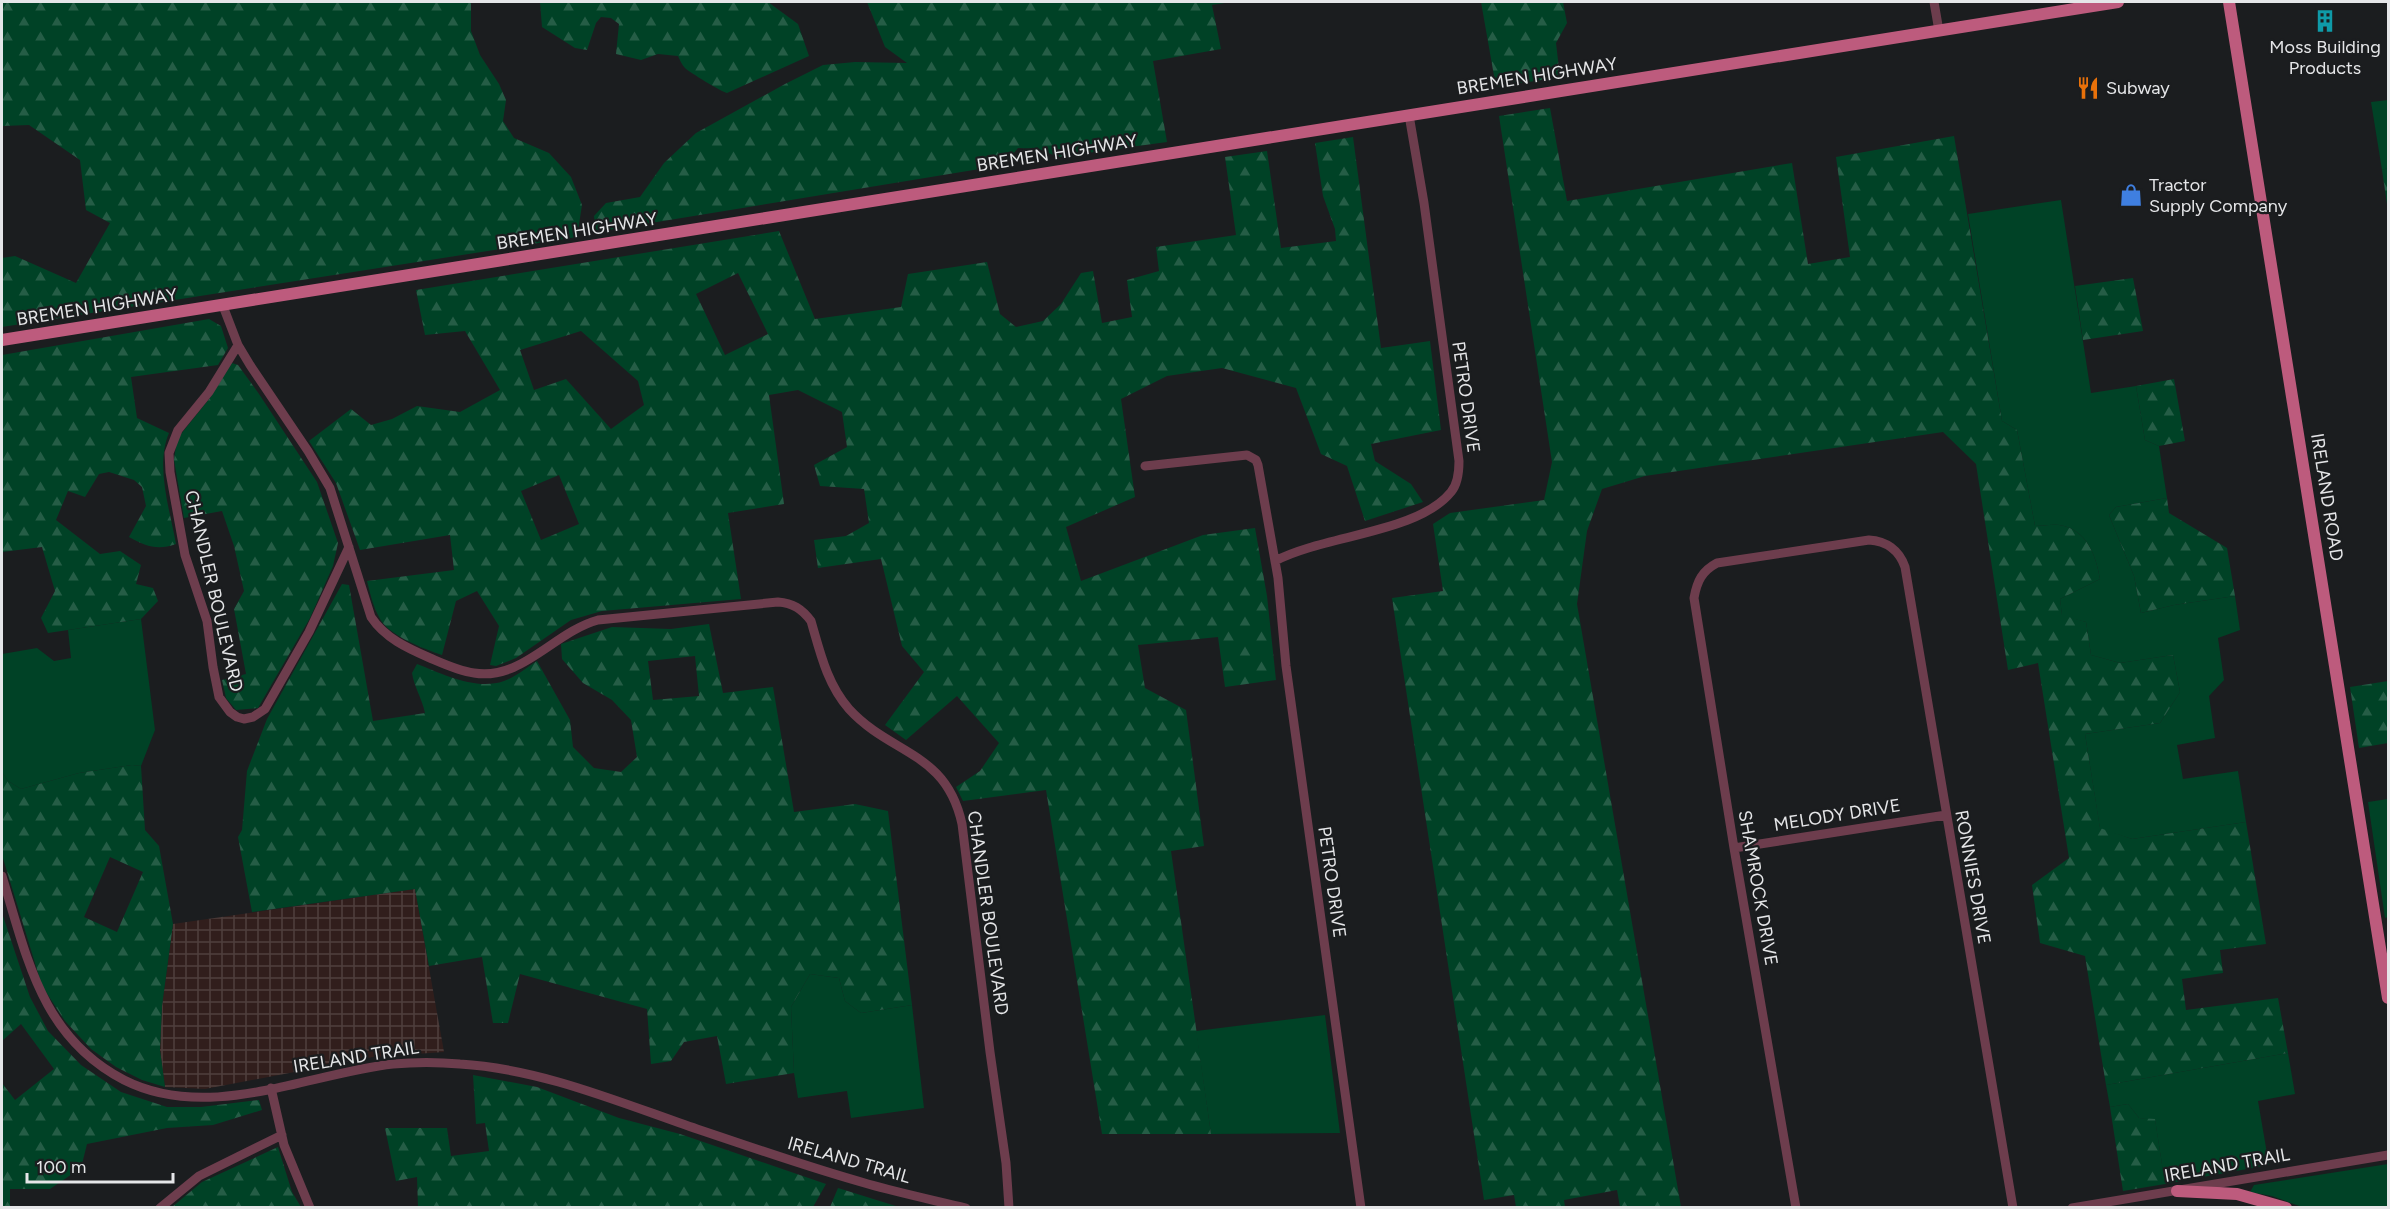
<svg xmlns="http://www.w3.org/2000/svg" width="2390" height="1209" font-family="Figtree,sans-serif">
  <defs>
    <pattern id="industrial-grid" width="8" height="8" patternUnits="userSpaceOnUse" patternTransform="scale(1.5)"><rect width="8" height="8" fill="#311e1c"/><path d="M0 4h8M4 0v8" fill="none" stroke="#4f3f3d"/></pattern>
    <pattern id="forest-firs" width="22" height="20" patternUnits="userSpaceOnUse" patternTransform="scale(1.5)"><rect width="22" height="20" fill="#004226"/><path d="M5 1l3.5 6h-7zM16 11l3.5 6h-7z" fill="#255d46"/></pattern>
  </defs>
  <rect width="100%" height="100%" fill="#1b1d1f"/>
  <path fill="url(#industrial-grid)" d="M415,889L444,1052L373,1057L205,1089L165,1087L160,1050L162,1006L173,924Z"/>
  <path fill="#004226" d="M2388,100V168L2382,170L2371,102Z
    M2061,200L2091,393L2136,386L2145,440L2159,446L2167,498L2116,507L2109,515L2134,576L2141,613L2174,605L2235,596L2240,630L2218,638L2224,680L2209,696L2215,738L2177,745L2183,779L2238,771L2246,822L2132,839L2100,829L2085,734L2160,723L2180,692L2173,655L2120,663L2091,655L2086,622L2062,616L2060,599L2100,579C2096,556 2087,529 2059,525C2051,524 2042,526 2035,526L2017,430L2002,421L1968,214Z
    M141,619L155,730L141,766L132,765L79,773L21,789L8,781L2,772V654L37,648L54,661L71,658L68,630Z
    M2388,799V917L2385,918L2368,802Z
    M810,974L839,978L845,1001L861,1013L912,1005L924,1108L851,1118L847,1091L798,1098L794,1073L791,1007Z
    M1325,1015L1340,1133L1211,1134L1196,1031Z
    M2288,1053L2295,1094L2258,1101L2269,1165L2165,1184L2155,1120L2139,1118L2128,1104L2110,1107L2106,1085Z
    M2388,1164V1207H2302L2272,1196L2250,1192L2254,1185Z"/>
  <path fill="url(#forest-firs)" fill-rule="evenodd" d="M2,2H471V31L480,55L499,84L506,100L503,121L514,138L549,153L571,177L582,205L577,237L2,327V258L15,256L76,283L110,223L86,210L80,160L29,125L2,126Z
    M540,2H768L798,24L809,56L727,93C722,92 689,72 685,68C682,65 680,60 678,56L658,54L641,60L616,54L619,24L611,18L601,17L596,23L587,50L575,48L542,27Z
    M867,2H1231L1212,5L1221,49L1153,61L1167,142L1058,157L1039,149L1018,148L1004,165L596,232L594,216L606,203L640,197L664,163L696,133L785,84L823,65L855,62L907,63L885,47Z
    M1481,2H1563L1567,23L1556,43L1560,77L1496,87Z
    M1550,108L1567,201L1792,163L1808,264L1850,257L1836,157L1954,136L2002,421L2017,430L2035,526C2042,526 2051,524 2059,525C2087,529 2096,556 2100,579L2060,599L2062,615L2086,622L2091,655L2120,663L2173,655L2180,692L2160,723L2085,734L2100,828L2132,839L2246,822L2266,944L2220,950L2223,973L2182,979L2186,1010L2278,998L2288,1053L2106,1085L2085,956L2040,943L2032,885L2069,858L2038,663L2008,670L1976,464L1943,432L1645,476L1602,489L1587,531L1577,604L1681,1207H1620L1617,1190L1564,1200L1565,1207H1516L1514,1195L1484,1200L1392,598L1443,591L1433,524L1450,513L1544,500L1552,462L1499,116Z
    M1353,137L1381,348L1430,341L1441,430L1371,444L1375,461L1411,484L1423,502L1365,521L1347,466L1321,454L1296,388L1222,368L1167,376L1121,399L1135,497L1066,527L1081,581L1203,535L1255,528L1267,596L1276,680L1225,687L1218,637L1138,645L1145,688L1186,710L1204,846L1171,851L1211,1134H1102L1046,790L963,801L956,787L980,771L999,743L957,696L906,740L885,725L924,672L902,646L881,559L818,568L814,540L846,536L869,523L864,489L820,486L814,465L847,447L842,412L798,390L769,395L784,504L728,513L741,599L602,611L571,620L516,658L496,666L490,665L499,626L477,591L456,601L442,655C424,649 387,635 379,617C373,606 370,593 367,581L454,570L450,535L360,550L336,483L309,441L351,409L371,425L392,419L417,406L460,412L500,390L465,331L425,335L416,290L779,231L815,319L901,307L908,274L987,262L1000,314L1016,327L1043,321L1061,304L1081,273L1093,271L1102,323L1132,317L1127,280L1159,271L1156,247L1236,235L1225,157L1267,151L1281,248L1336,241L1335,229L1323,196L1315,143ZM738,273L768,334L725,355L696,294ZM581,331L638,381L644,405L611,429L566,379L534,390L520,350ZM559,475L579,524L541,540L521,491Z
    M2388,168V211L2382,170Z
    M2133,278L2143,331L2083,340L2075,286Z
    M209,319L221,326L228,348L218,365L131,377L137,418L169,433C155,466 170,510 176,544C157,551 146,546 129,537L146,506L142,487L134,480L109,472L99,474L85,497L68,491L56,520L100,554L120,551L141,565L136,584L153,588L158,601L141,619L48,633L41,618L55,591L42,547L2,552V355Z
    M232,363L238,365L259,394L317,482L338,543L333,566L310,618L258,708L236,710L226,698L222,680L246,674L234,609L244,591L234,546L222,511L184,518L174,460L177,439L210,398Z
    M2174,379L2185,441L2159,446L2145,440L2136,386Z
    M2167,498L2169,513L2227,548L2235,596L2174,605L2141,613L2134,576L2109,515L2116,507Z
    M342,584L349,585L373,721L425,713C422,698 414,687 412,673L417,664C443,674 476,691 504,681C516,677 527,667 537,661L570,720L573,747L594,768L621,772L637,757L631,720L612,700L583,683L562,659L561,644L612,627L671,629L709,624L723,693L773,687L794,812L855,804L888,811L912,1005L861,1013L845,1001L839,978L810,974L791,1007L794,1073L726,1084L717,1036L684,1042L671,1061L651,1064L647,1009L520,974L508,1023H493L482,957L429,966L415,889L252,912L238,837L242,830L247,771L267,719ZM695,656L699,696L653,700L648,661Z
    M2388,681V743L2359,748L2350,687Z
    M132,765L141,766L145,830L159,846L173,924L162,1006L160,1050L165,1087L142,1080L116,1067L91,1049L65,1021L42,986L2,855V772L8,781L21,789L79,773ZM110,857L143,872L117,932L84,917Z
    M2,913L30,997L48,1031L81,1065L121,1092L167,1107H201L259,1100L262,1110L213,1125L167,1128L87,1144L81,1168L50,1189H10V1207H2V1083L15,1100L54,1069L21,1024L2,1041Z
    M473,1075L537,1087L619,1118L680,1134L826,1184L813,1207H418L417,1177L396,1181L385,1128H447L451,1156L489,1151L485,1123L476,1124Z
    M2128,1104L2139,1118L2155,1119L2165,1184L2123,1191L2110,1107Z
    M278,1147L292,1192L301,1207H172L202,1182Z
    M838,1188L899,1207H830Z"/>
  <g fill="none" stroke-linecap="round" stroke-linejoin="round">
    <path stroke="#6d3d4d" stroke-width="9" d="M1934,2L1939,31
      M223,306L238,345L250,365L308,451L330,488L371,617C385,638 407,648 430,658C444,664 459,671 474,673C522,681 554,632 598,620L778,602C793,603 802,609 811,621C820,652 827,684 849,709C891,755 946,751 962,824L990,1052L1006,1163L1009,1208
      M238,345L209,392L178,430L169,453L170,472L185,555L207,621L213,667L219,697L230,712L237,717L244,719L253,717L265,709L309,632L349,547
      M1145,466L1247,455L1256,460L1258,465L1278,578L1286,666L1361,1208
      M1275,561C1324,535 1418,533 1451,492C1458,484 1459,472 1459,461L1424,203L1409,115
      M1734,848L1946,815
      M2,876C27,957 41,1037 124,1080C209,1123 306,1074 393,1064C415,1062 438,1062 460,1064C542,1069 621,1103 697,1129C754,1148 810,1168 868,1184C900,1193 933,1200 966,1208
      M271,1088L284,1145L310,1208
      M160,1208L199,1176L282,1135
      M1796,1208L1734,848L1694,598C1697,581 1702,571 1717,563L1869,540C1886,541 1899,550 1905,567L2013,1208
      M2072,1208L2388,1155"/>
    <path stroke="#bd5b7d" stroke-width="12" d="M2229,2L2388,998
      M2,340L2118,2
      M2177,1191L2237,1194L2286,1208"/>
  </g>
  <defs>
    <g id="building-bare" transform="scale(1.8)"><path d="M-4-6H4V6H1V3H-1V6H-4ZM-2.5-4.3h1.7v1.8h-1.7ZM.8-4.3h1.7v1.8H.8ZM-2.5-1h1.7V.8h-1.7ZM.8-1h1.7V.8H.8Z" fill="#0f9aa8" stroke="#1b1d1f" stroke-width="2.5" paint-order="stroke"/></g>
    <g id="restaurant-bare" transform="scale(1.8)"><path d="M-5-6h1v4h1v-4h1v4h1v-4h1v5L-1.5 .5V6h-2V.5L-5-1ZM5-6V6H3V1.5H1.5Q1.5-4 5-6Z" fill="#e8710a" stroke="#1b1d1f" stroke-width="2.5" paint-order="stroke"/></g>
    <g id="shop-bare" transform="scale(1.8)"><path d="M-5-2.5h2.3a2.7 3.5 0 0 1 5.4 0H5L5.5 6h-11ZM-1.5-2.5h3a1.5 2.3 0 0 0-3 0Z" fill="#3f7fe0" stroke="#1b1d1f" stroke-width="2.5" paint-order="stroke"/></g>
  </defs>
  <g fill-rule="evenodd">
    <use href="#building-bare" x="2325" y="21"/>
    <use href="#restaurant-bare" x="2088" y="88"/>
    <use href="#shop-bare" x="2131" y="195"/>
  </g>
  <g text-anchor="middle" stroke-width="4.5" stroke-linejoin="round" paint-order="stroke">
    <g font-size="18" fill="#e5e6e8" stroke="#1b1d1f" text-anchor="start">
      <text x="2325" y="53" text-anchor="middle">Moss Building<tspan x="2325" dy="21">Products</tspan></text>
      <text x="2106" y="94">Subway</text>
      <text x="2149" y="191">Tractor<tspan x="2149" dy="21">Supply Company</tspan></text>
    </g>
    <g font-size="18" fill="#e5e6e8" stroke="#1b1d1f">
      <text transform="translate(1537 76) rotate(-9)" y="6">BREMEN HIGHWAY</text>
      <text transform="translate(1057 153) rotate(-9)" y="6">BREMEN HIGHWAY</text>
      <text transform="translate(577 231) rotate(-9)" y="6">BREMEN HIGHWAY</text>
      <text transform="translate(97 307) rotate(-9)" y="6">BREMEN HIGHWAY</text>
      <text transform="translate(1466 397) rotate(82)" y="6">PETRO DRIVE</text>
      <text transform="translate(2327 497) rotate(81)" y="6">IRELAND ROAD</text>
      <text transform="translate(214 591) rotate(77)" y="6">CHANDLER BOULEVARD</text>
      <text transform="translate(1837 815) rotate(-9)" y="6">MELODY DRIVE</text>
      <text transform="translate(1973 877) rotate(80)" y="6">RONNIES DRIVE</text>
      <text transform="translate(1332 882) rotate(82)" y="6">PETRO DRIVE</text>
      <text transform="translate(1758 888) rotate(80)" y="6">SHAMROCK DRIVE</text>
      <text transform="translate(988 913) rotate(82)" y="6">CHANDLER BOULEVARD</text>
      <text transform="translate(356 1057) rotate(-9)" y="6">IRELAND TRAIL</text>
      <text transform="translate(849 1160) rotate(16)" y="6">IRELAND TRAIL</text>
      <text transform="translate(2227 1165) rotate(-10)" y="6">IRELAND TRAIL</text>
    </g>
  </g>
  <rect width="2390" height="1209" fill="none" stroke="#e5e6e8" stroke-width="6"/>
  <path d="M27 1173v9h146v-9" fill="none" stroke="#e5e6e8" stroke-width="3"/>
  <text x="36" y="1173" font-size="18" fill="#e5e6e8" stroke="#1b1d1f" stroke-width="4.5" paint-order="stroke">100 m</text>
</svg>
